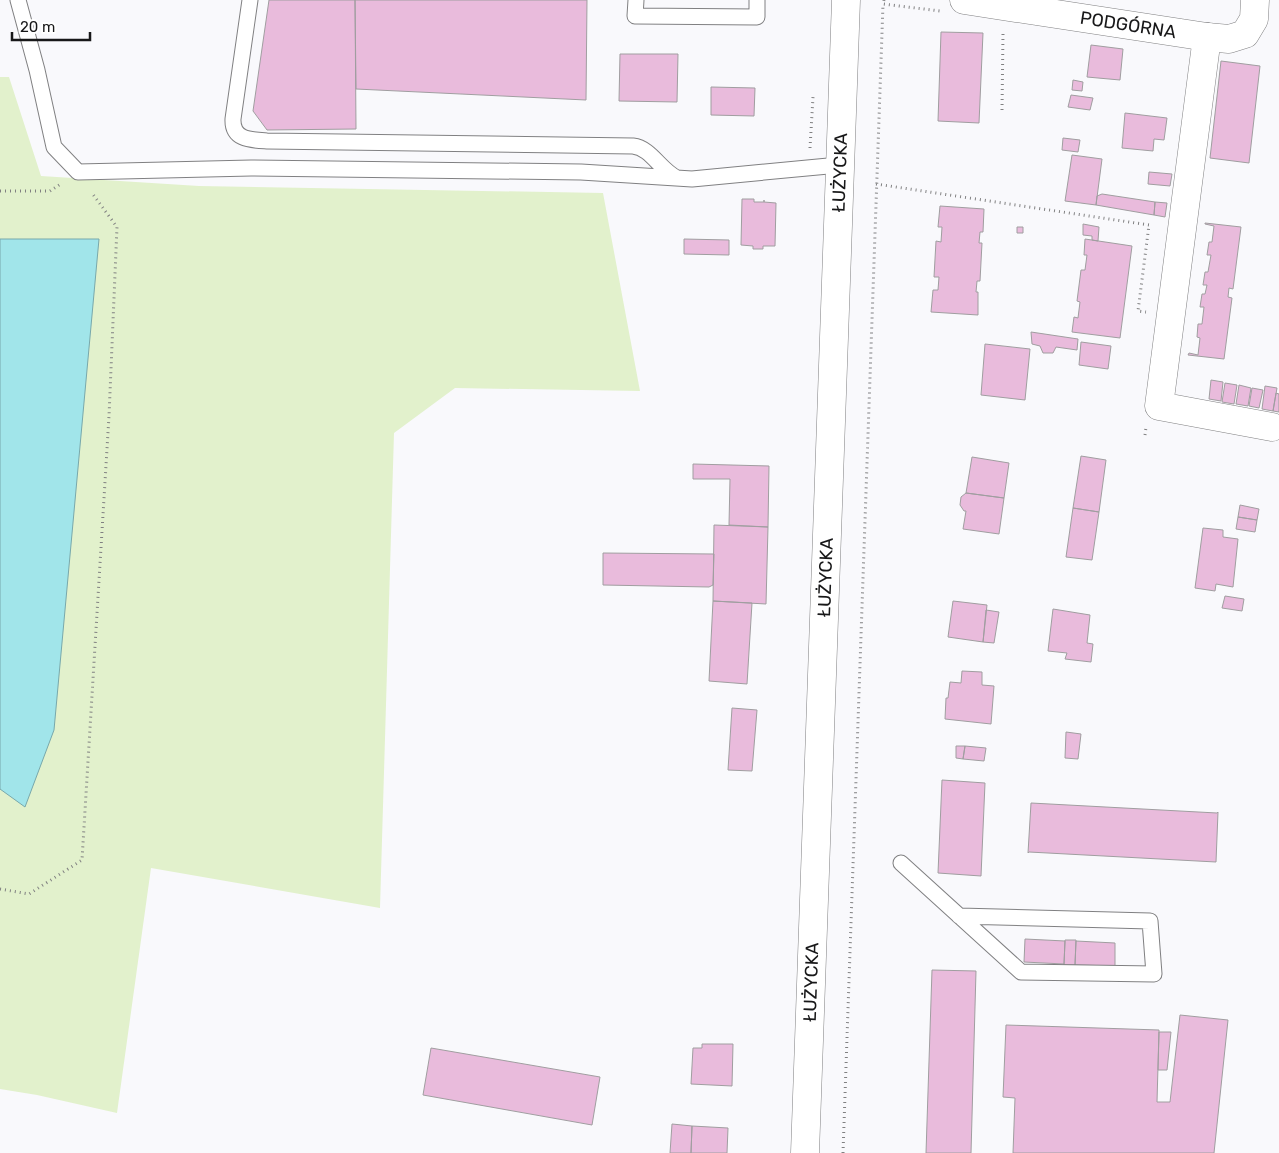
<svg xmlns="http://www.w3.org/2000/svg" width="1279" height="1153" font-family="Rubik,sans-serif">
  <rect width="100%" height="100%" fill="#f9f9fc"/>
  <path fill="#e2f1cc" d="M0,77H9L41,176L199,186L603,193L640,391L455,388L394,433L380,908L151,868L117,1113L37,1095L0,1089Z"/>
  <path fill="#a1e5ea" stroke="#78a8ab" d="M0,239H99L54,730L25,807L0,789Z"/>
  <path fill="#e9bbdc" stroke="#a09ea0" d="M269,0H355L356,129L267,130L253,111Z
    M355,0H587L586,100L356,89Z
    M941,32L983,33L979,123L938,121Z
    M1091,45L1123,49L1120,80L1087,77Z
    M620,54H678L677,102L619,101Z
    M1221,61L1260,66L1249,163L1210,158Z
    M1073,80L1083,82L1082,91L1072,90Z
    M711,87L755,88L754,116L711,115Z
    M1071,95L1093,98L1090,110L1068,107Z
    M1125,113L1167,118L1164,140L1154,139L1153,151L1122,148Z
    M1063,138L1080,140L1078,152L1062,150Z
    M1072,155L1102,159L1096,205L1065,201Z
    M1149,172L1172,174L1170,186L1148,184Z
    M1102,194L1155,202L1154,215L1096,205L1097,196Z
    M742,199H754V202H764V200V202L776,203L775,246H763V249H753V246L741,245Z
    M1155,202L1167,203L1165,217L1154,215Z
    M940,206L984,209L983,232H980L979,243H982L980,281H977L976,292H978V315L931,312L933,290H938L939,277H934L936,241L941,242L942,227H938Z
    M1205,223L1241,227L1233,289L1229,288L1228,297L1232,298L1224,359L1188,355L1189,353L1198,355L1200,338L1197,337L1198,324H1202L1204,307H1200L1202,294H1205L1207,285H1203L1205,272H1208L1211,255H1207L1209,242H1212L1214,226L1205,224Z
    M1083,224L1099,227L1098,241L1092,240V236L1083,235Z
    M1017,227H1023V233H1017Z
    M684,239L729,240V255L684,254Z
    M1085,239L1132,246L1120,338L1072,332L1074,317L1078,318L1080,302L1077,301L1081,270H1085L1087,255H1084Z
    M1031,332L1078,339L1077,350L1056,347L1053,353H1043L1040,346L1032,344Z
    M1081,342L1111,346L1108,369L1079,365Z
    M985,344L1030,349L1025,400L981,395Z
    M1211,380L1223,382L1221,401L1209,399Z
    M1225,383L1237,385L1234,404L1222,402Z
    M1239,385L1251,388L1248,406L1236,404Z
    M1265,386L1277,388L1273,411L1262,409Z
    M1252,388L1263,390L1259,408L1249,406Z
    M1276,393L1279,394V412L1273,411Z
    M1081,456L1106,460L1099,512L1073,508Z
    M972,457L1009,463L1004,498L966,493Z
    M693,464L769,466L768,527L729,525L730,479H693Z
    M966,493L1004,498L999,534L963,529L966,511H964L960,505L961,497Z
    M1240,505L1259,509L1257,520L1238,517Z
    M1073,508L1099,512L1092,560L1066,557Z
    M1238,517L1257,520L1255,532L1236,529Z
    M714,525L768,527L766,604L713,601Z
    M1203,528L1223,530V537L1238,539L1233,587L1216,584L1215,591L1195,588Z
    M603,553L714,554L713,585L709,587L603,585Z
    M1225,596L1244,599L1242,611L1222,608Z
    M713,601L752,603L747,684L709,681Z
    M953,601L987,605L983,642L948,637Z
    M1053,609L1090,615L1087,643L1093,644L1091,662L1065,659L1067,653L1048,651Z
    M986,610L999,612L994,643L983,642Z
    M962,671L982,672V685L994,686L991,724L945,719L946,698H948L950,682L961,683Z
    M732,708L757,710L752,771L728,770Z
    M1066,732L1081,734L1078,759L1065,758Z
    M956,746H965L963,759L956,758Z
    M965,746L986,748L984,761L963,759Z
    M942,780L985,783L981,876L938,873Z
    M1031,803L1217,813L1218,812L1216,862L1029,852L1028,853Z
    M1025,939L1065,941L1064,964L1024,962Z
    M1065,940H1076L1075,965H1064Z
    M1076,941L1115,943V966L1075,965Z
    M932,970L976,971L971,1153H926Z
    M1180,1015L1228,1020L1214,1153H1013L1015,1098L1003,1097L1006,1025L1159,1030L1157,1102H1170Z
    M1159,1032H1171L1167,1070H1158Z
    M702,1044H733L732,1086L691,1084L693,1048H702Z
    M431,1048L600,1077L592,1125L423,1095Z
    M672,1124L692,1126L691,1153H670Z
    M692,1126L728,1128L727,1153H691Z"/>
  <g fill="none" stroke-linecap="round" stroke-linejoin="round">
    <g stroke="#808082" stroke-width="17">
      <path id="service" d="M18,0L37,70L54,147L78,172L251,168L581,172L692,179L839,165
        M250,0L233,119C232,140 251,140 267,141L633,146C651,148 660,170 677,178
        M636,0L635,16L757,17V0
        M901,863L1021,972L1154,974L1150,921L959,916"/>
    </g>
    <g stroke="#808082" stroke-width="29">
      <g id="minor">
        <path id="s1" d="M964,0L1207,37L1229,39L1245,34L1254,19L1255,0"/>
        <path d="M1207,37L1159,406L1272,427"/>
      </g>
    </g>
    <g stroke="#808082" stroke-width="29">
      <g id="tertiary">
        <path id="s2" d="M805,1153L846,0"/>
      </g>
    </g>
    <path stroke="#808081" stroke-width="3" stroke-dasharray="1 4" stroke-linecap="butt" d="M884,0L883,4L940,11
      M1002,110L1003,33
      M810,148L813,97
      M876,184L1149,225L1138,311L1146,312
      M0,191H50L62,183
      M1145,435L1146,427
      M0,889L29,894L82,860L109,416L117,227L92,193
      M843,1153L883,4"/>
    <use href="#service" stroke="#fff" stroke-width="15"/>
    <use href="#minor" stroke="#fff" stroke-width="28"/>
    <use href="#tertiary" stroke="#fff" stroke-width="28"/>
  </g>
  <g text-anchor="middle" stroke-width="4" stroke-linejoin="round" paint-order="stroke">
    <g font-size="18" fill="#181819" stroke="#fff">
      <text dy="6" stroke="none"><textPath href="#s1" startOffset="166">PODGÓRNA</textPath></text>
      <text dy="6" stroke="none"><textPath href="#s2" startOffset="981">ŁUŻYCKA</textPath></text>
      <text dy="6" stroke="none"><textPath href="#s2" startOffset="576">ŁUŻYCKA</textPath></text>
      <text dy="6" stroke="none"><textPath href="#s2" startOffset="171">ŁUŻYCKA</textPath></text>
    </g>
  </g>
  <path d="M12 32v8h78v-8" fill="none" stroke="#181819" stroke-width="2.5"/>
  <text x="20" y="32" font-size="15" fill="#181819" stroke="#ffffff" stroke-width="4" paint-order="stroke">20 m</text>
</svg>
